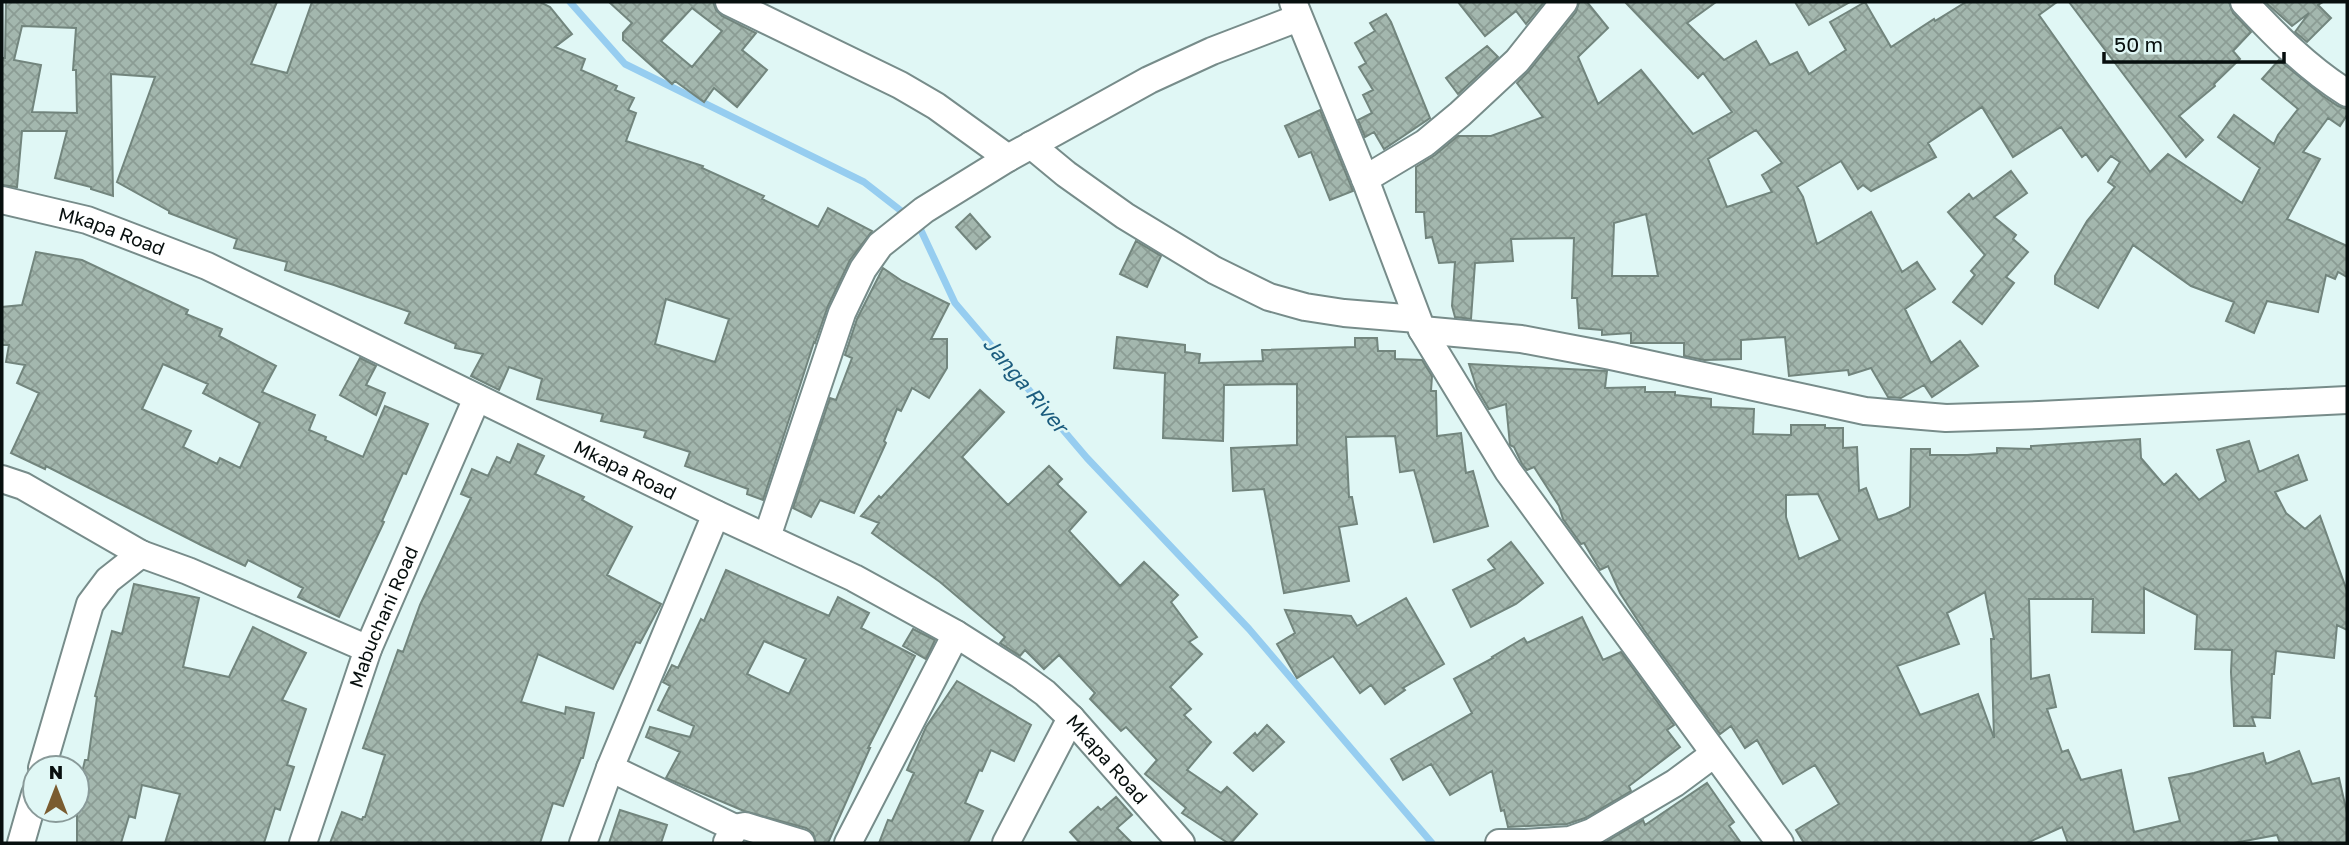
<svg xmlns="http://www.w3.org/2000/svg" width="2349" height="845" font-family="'Golos Text',sans-serif">
  <defs>
    <pattern id="building-cross-hatch" width="8" height="8" patternUnits="userSpaceOnUse" patternTransform="scale(1.75)"><rect width="8" height="8" fill="#a3b7ae"/><path d="M0 0l8 8M0 8l8-8" fill="none" stroke="#8b9c94"/></pattern>
  </defs>
  <rect width="100%" height="100%" fill="#e0f7f5"/>
  <g fill="none" stroke-linecap="round" stroke-linejoin="round">
    <path stroke="#96cdf0" stroke-width="7" d="M570,2L625,64L864,182L918,224L955,303L1087,458L1249,629L1432,843"/>
  </g>
  <path fill="url(#building-cross-hatch)" stroke="#72857d" stroke-width="2" fill-rule="evenodd" d="M6,2H277L251,64L287,73L312,2H540L550,7L572,34L555,47L585,59L581,70L617,86L615,90L634,98L628,110L636,113L626,141L703,166L702,168L764,196L762,199L818,227L828,208L872,231L850,260L828,306L815,343L814,342L763,500L747,494L748,489L685,466L690,452L644,437L646,431L601,421L603,414L537,399L542,379L509,367L499,390L471,376L483,354L455,348L456,344L405,323L410,312L334,285L285,270L287,262L234,248L237,239L169,213V211L117,182L155,77L111,74L113,196L91,189V187L55,178L67,131H22L17,187L2,185V58H5ZM22,26L76,28L73,70H76L77,113L32,112L41,65L14,60ZM666,299L729,319L715,362L655,344Z
    M609,2H713L716,10L722,16L756,33L742,50L767,70L737,107L714,88L704,102L675,81L672,84L623,40V33L632,23ZM692,8L722,31L692,67L661,41Z
    M1458,2H1544L1526,24L1516,11L1485,36Z
    M1579,2H1587L1608,28L1578,57L1598,104L1641,70L1693,134L1732,112L1703,73L1698,78L1625,2H1716L1687,23L1724,60L1756,41L1770,65L1797,52L1809,74L1846,50L1830,22L1865,2L1891,47L1934,19L1935,21L1966,2H2057L2039,15L2150,172L2168,154L2242,203L2260,168L2218,137L2234,115L2274,144L2278,135L2298,109L2262,79L2279,60L2323,96L2338,106L2347,109V115L2340,126L2328,118L2303,152L2320,159L2287,219L2347,246V277L2338,272L2335,279L2326,275L2318,312L2267,301L2254,333L2226,321L2234,302L2191,286L2133,245L2098,308L2055,284V276L2087,221L2115,187L2108,182L2120,162L2111,156L2098,171L2086,154L2082,157L2061,127L2013,157L1982,107L1928,143L1936,157L1871,191L1863,185L1858,189L1841,161L1797,187L1803,197L1817,244L1871,212L1902,272L1917,262L1935,289L1905,309L1931,363L1960,341L1978,366L1932,397L1924,385L1901,398L1888,397L1871,368L1849,375L1848,370L1789,376L1785,337L1741,340V359L1704,360L1684,356V343H1631V333L1602,335V330L1579,328L1577,298H1572L1574,238L1511,239L1513,261L1475,263L1471,319L1455,317L1452,306L1455,262L1439,263L1432,237L1426,238L1424,212H1416V167L1435,155L1458,136H1491L1543,117L1517,83L1529,71L1576,12ZM1756,130L1782,163L1762,175L1772,192L1727,207L1708,159ZM1646,214L1658,276H1612L1614,223Z
    M1795,2H1850L1809,25Z
    M2069,2H2229L2233,13L2251,32L2233,51L2240,59L2214,84L2215,86L2179,116L2203,140L2186,157Z
    M2265,2H2323L2318,5L2331,18L2307,42L2295,32L2309,13L2292,26Z
    M1386,14L1391,22L1430,118L1384,149L1374,132L1365,137L1358,120L1372,113L1363,95L1373,90L1359,67L1366,63L1355,43L1375,31L1370,23Z
    M1487,46L1498,57L1458,94L1446,78Z
    M1320,110L1353,191L1330,200L1311,152L1299,157L1285,126Z
    M2011,171L2027,193L1994,217L2016,235L2013,239L2028,252L2006,277L2014,283L1982,324L1953,302L1975,275L1971,271L1985,255L1948,212L1969,194L1973,199Z
    M970,214L990,237L976,249L956,227Z
    M1136,241L1161,256L1147,287L1120,274Z
    M36,252L82,260L188,310L186,314L222,329L219,336L276,366L262,392L315,415L309,430L326,437L325,440L363,457L385,406L428,424L406,474L403,473L382,521L384,522L339,617L298,597L303,588L248,560L245,566L201,545L46,466L45,469L11,453L39,393L17,383L25,365L6,362L9,345H2V307L22,305ZM163,364L208,384L203,393L260,423L240,468L220,458L217,464L183,447L191,431L142,409Z
    M883,268L902,281L949,304L931,339H947V368L929,398L912,388L901,411L897,409L884,441L886,443L854,513L820,500L811,517L793,508L830,398L836,400L852,358L845,355L857,319Z
    M1117,337L1185,345V352L1200,354L1199,363L1263,361L1262,350L1355,347V338H1377L1378,351H1395V359L1422,360L1432,376L1431,391H1436L1437,436L1461,433L1466,473L1473,471L1488,526L1434,542L1414,470L1400,472L1395,436L1346,437L1349,497H1352L1357,524L1339,527L1349,581L1284,593L1264,489L1233,491L1231,448L1297,445V384L1224,385L1223,441L1163,438L1165,373L1114,368Z
    M360,358L376,366L366,385L385,393L376,415L340,395Z
    M1469,364L1607,371L1605,388L1645,387V392H1675V395L1711,399V407L1754,409L1753,434L1791,435V425H1825V428H1843V448L1857,447L1859,491L1866,488L1878,520L1896,514L1910,507L1911,449H1930V455H1967L1997,453V448L2031,449V446L2140,439L2141,458L2164,485L2176,474L2199,500L2226,481L2217,450L2249,441L2259,472L2298,455L2307,480L2275,492L2286,513L2305,529L2320,516L2347,591V630L2337,625L2334,658L2276,651L2274,674H2272L2270,718L2252,717L2255,726H2234L2231,672L2232,650L2195,649L2197,615L2144,588V633L2092,632L2093,599H2029L2031,679L2049,675L2056,707L2047,709L2062,752L2068,750L2081,780L2121,770L2134,832L2180,821L2169,778L2194,773L2263,753L2266,764L2299,751L2312,784L2339,778L2347,813V843H2280L2277,835L2234,843H2068L2062,827L2027,843H1804L1796,830L1839,804L1815,765L1783,784L1757,740L1745,748L1731,726L1720,734L1644,630L1620,593L1608,566L1600,570L1584,543L1581,544L1563,519L1559,506L1534,467L1527,470L1522,464L1514,447L1510,445L1506,404L1489,409L1477,389ZM1818,494L1840,540L1799,559L1786,517V495ZM1985,592L1994,639H1991L1994,738L1978,694L1920,715L1897,666L1959,644L1947,613Z
    M980,390L1004,412L962,457L1008,505L1049,466L1062,479L1057,484L1086,512L1069,531L1120,586L1144,562L1178,595L1171,602L1197,637L1189,642L1202,654L1170,687L1191,709L1184,715L1211,742L1187,770L1221,793L1227,787L1257,814L1231,843H1228L1182,813L1186,808L1145,774L1157,760L1126,727L1121,731L1090,699L1095,693L1059,655L1044,669L1025,650L1020,656L1000,643L1005,637L940,582L872,533L879,523L861,516L879,496L881,498Z
    M518,444L544,456L535,474L584,497L582,500L632,527L607,575L661,604L640,643L636,642L613,689L538,654L521,702L565,714L566,707L594,713L583,758H581L563,806L553,803L540,843H330L342,812L362,820L363,817H365L385,755L363,748L398,650L403,652L420,605L471,498L461,494L472,469L488,476L497,457L510,463Z
    M1511,542L1543,583L1516,604L1471,627L1453,590L1495,569L1488,560Z
    M726,570L829,616L838,597L869,613L861,628L915,656L868,748H870L828,843H816L813,833L806,828L744,811L666,778L680,752L646,737L650,727L690,737L694,726L658,710L670,686L663,682L672,665L678,668L701,619L704,621ZM764,641L806,659L789,694L747,674Z
    M134,584L199,598L183,667L229,677L253,627L306,653L282,700L306,709L287,765L294,767L280,810L275,808L264,843H165L180,794L142,785L135,818L129,816L121,843H77V794L85,760H88L97,697L95,696L112,631L122,634Z
    M1406,598L1444,664L1403,688L1405,690L1385,704L1371,685L1360,693L1333,656L1297,678L1277,644L1295,633L1285,610L1351,616L1357,626Z
    M1582,617L1603,660L1621,652L1674,725L1667,730L1680,747L1629,786L1631,791L1585,818L1567,824L1508,827L1504,810L1501,811L1492,771L1450,795L1431,764L1403,780L1391,759L1472,713L1454,679L1493,658L1492,657L1524,638L1527,643Z
    M913,629L935,640L926,659L903,646Z
    M957,681L1031,725L1014,761L991,750L982,771L979,770L965,803L983,811L968,843H879L888,820L892,821L914,773L907,770L926,727Z
    M1267,725L1284,742L1253,771L1234,753L1255,733L1257,736Z
    M1707,783L1734,822L1729,826L1741,843H1604L1643,820L1645,825Z
    M1116,797L1132,815L1117,828L1132,843H1080L1070,832L1098,807L1101,810Z
    M620,810L667,825L661,843H609Z"/>
  <g fill="none" stroke-linecap="round" stroke-linejoin="round">
    <g stroke="#778c8a" stroke-width="30">
      <g id="street">
        <path d="M729,2L900,85L936,106L1008,158"/>
        <path d="M1293,2L1365,179L1422,330L1508,471L1780,843"/>
        <path d="M2244,2C2276,36 2307,68 2347,93"/>
        <path d="M1031,145L1066,174L1125,216L1214,270L1269,297L1305,307L1344,313L1417,319"/>
        <path d="M1365,179L1425,143L1460,114L1517,61L1564,2"/>
        <path id="s1" d="M2,200L87,220L207,266L716,514L854,578L956,634L1019,674L1045,693L1071,718L1181,843"/>
        <path d="M1422,330L1521,339L1611,356L1865,411L1922,416L1946,418L2039,415L2347,400"/>
        <path d="M2,479L23,486L141,554L188,571L368,649"/>
        <path d="M767,537L842,313L863,269L880,245L924,210L1008,158L1149,80L1212,51L1298,18"/>
        <path d="M42,768L90,604L108,580L141,554"/>
        <path d="M610,768L735,828"/>
        <path d="M727,842L735,828L745,826L801,843"/>
        <path d="M21,843L35,794"/>
        <path id="s2" d="M303,843L368,649L477,398"/>
        <path d="M583,843L610,768L716,514"/>
        <path d="M848,843L956,634"/>
        <path d="M1006,843L1071,718"/>
        <path d="M1499,843H1524"/>
        <path d="M1525,843L1570,840L1592,832L1675,783L1714,754"/>
      </g>
    </g>
    <use href="#street" stroke="#fff" stroke-width="26"/>
  </g>
  <g text-anchor="middle" stroke-width="5" stroke-linejoin="round" paint-order="stroke">
    <g font-size="19" fill="#070f0e" stroke="#e0f7f5">
      <text dy="7" stroke="none"><textPath href="#s1" startOffset="114">Mkapa Road</textPath></text>
      <text dy="7" stroke="none"><textPath href="#s1" startOffset="681">Mkapa Road</textPath></text>
      <text dy="7" stroke="none"><textPath href="#s2" startOffset="240">Mabuchani Road</textPath></text>
      <text dy="7" stroke="none"><textPath href="#s1" startOffset="1248">Mkapa Road</textPath></text>
    </g>
    <g font-size="21" font-style="italic" fill="#1b5c7e" stroke="#e0f7f5">
      <text transform="translate(1025 385) rotate(50)" y="7">Janga River</text>
    </g>
  </g>
  <rect width="2349" height="845" fill="none" stroke="#070f0e" stroke-width="7"/>
  <g transform="translate(56 789)"><circle r="33" fill="#e0f7f5" stroke="#899a99" stroke-width="2"/>
  <path d="M0-5L12 26L0 18L-12 26Z" fill="#7a5c30"/>
  <text y="-10" font-size="19" font-weight="bold" text-anchor="middle" fill="#070f0e">N</text>
  </g>
  <path d="M2104 52v10h180v-10" fill="none" stroke="#070f0e" stroke-width="3.5"/>
  <text x="2114" y="52" font-size="21" fill="#070f0e" stroke="#e0f7f5" stroke-width="5" paint-order="stroke">50 m</text>
</svg>
